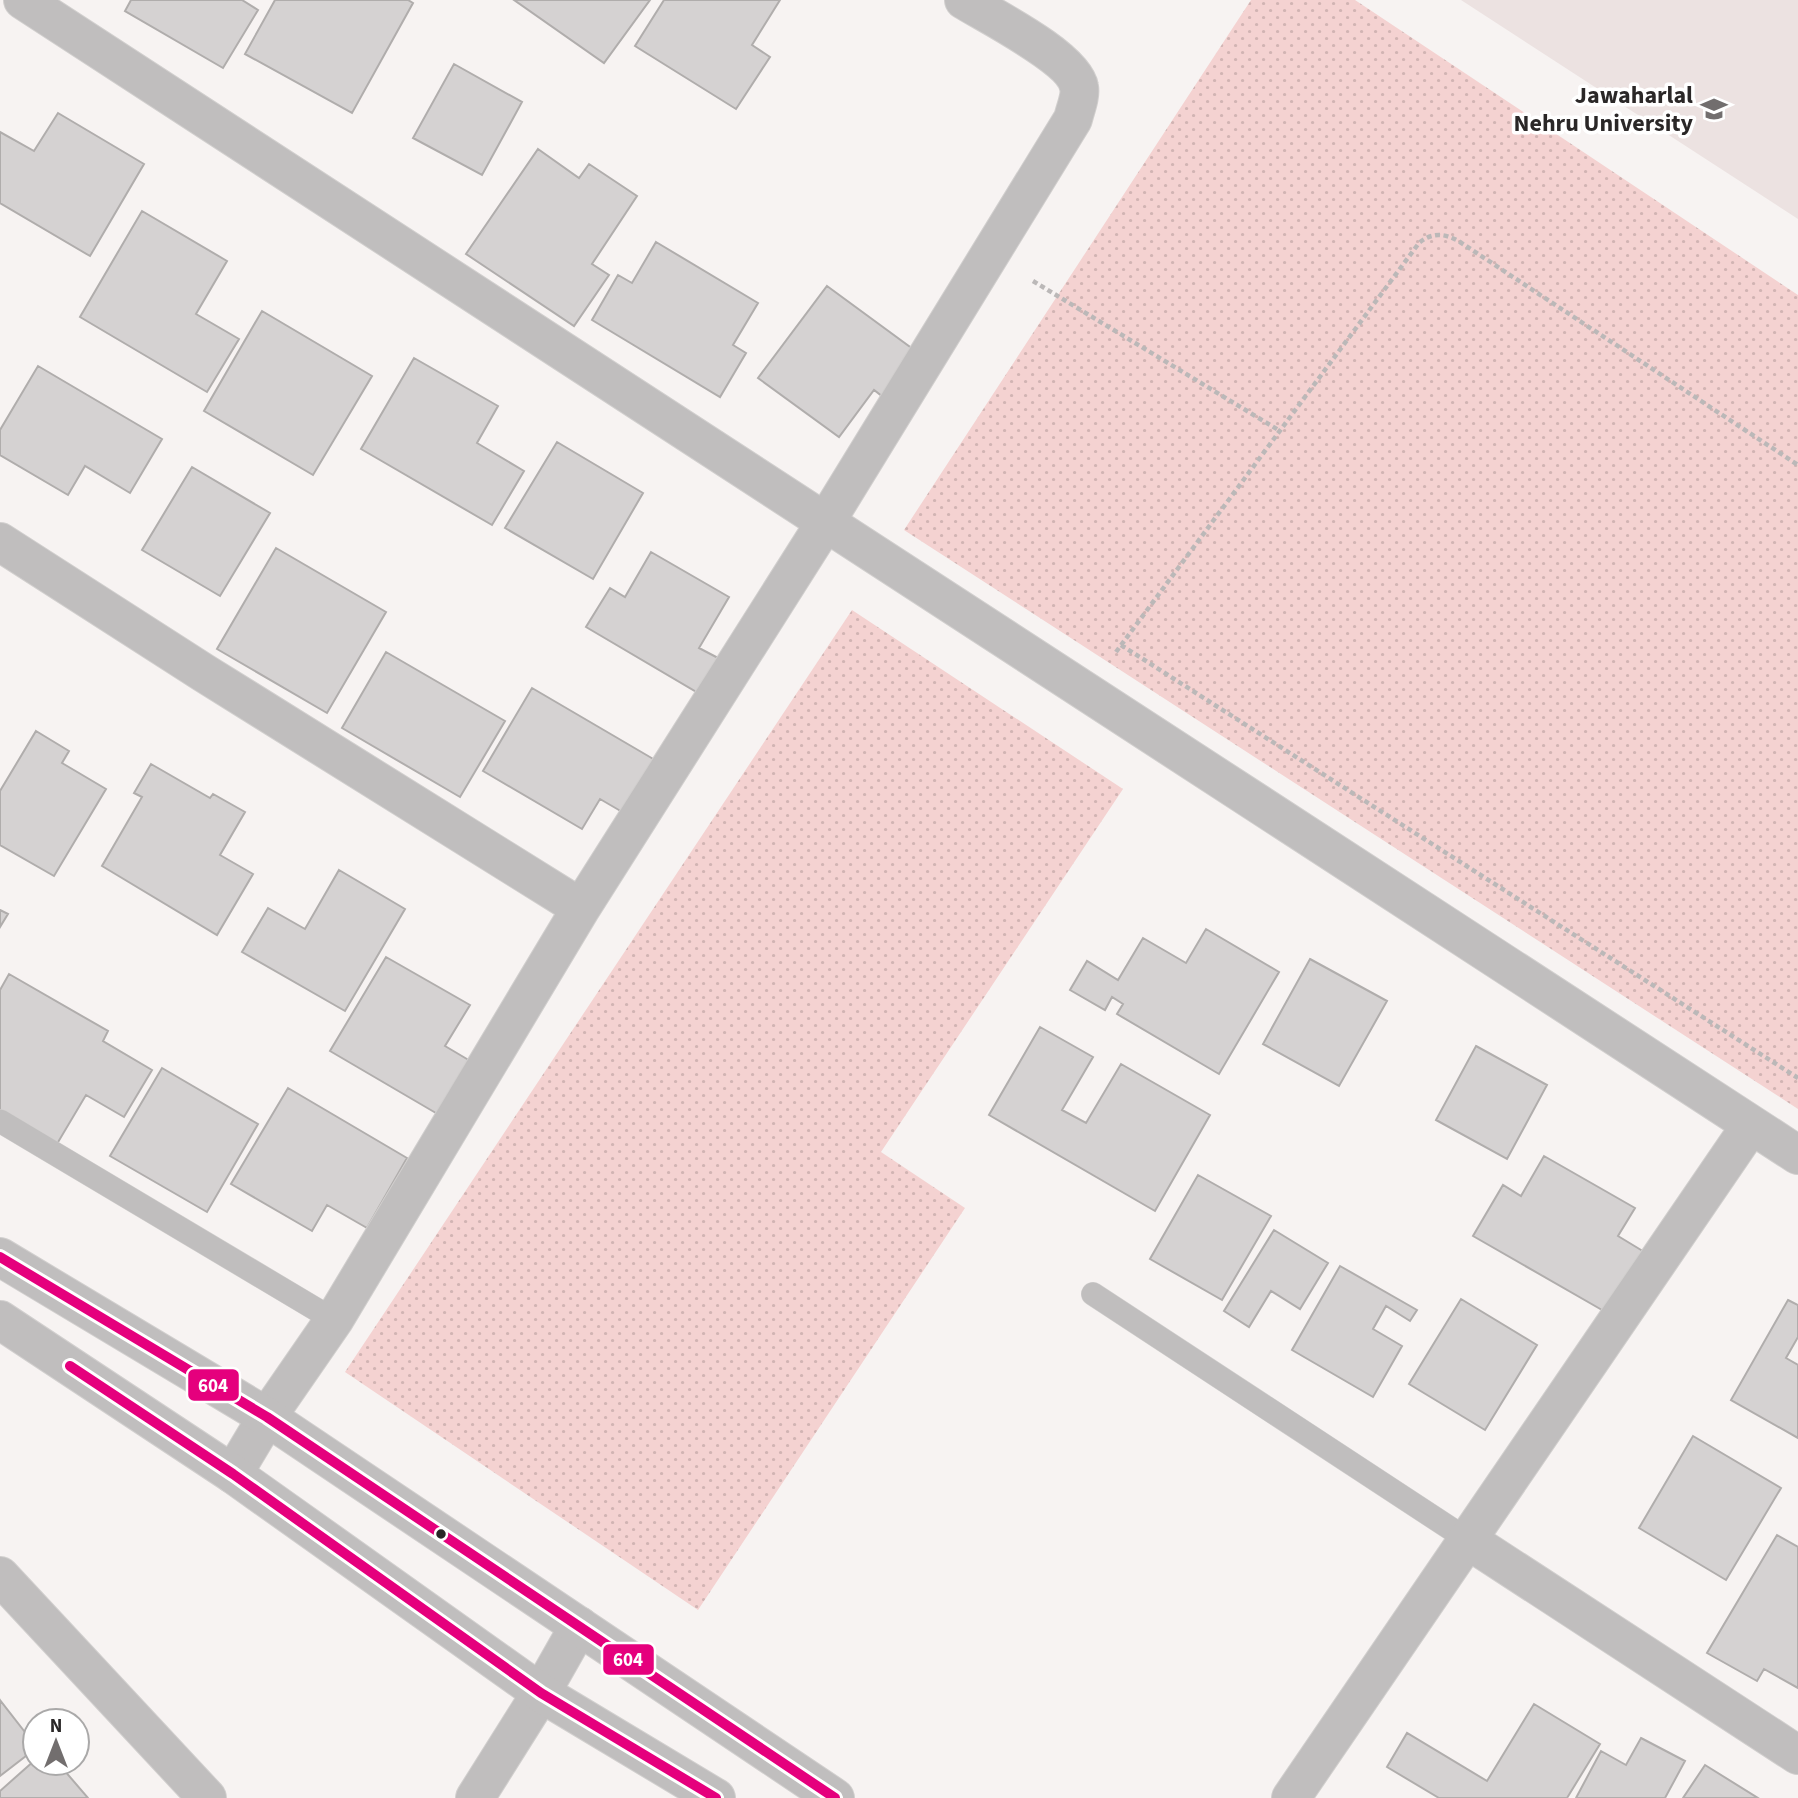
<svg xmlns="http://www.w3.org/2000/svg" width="1798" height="1798" font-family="'Source Sans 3',sans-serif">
  <defs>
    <pattern id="park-dots" width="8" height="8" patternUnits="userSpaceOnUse" patternTransform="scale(1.75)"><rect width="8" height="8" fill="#f4d2d1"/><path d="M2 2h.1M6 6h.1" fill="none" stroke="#d1b4b3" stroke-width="1.8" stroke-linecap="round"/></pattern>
  </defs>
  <rect width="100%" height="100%" fill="#f7f3f2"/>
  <path fill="#ece2e1" d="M1461,0H1798V219Z"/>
  <path fill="url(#park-dots)" d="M1251,0H1355L1798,295V1109L904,530Z
    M852,610L1123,789L881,1152L965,1208L698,1610L345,1372Z"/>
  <path fill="#d5d2d2" stroke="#b0adac" stroke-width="2" d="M131,0H242L258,10L223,68L125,11Z
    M275,0H408L413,3L352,113L245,54Z
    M514,0H650L604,63Z
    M664,0H780L752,45L770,57L736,109L635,46Z
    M454,64L522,102L482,175L413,138Z
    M58,113L144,164L90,256L0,203V132L34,151Z
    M538,149L579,178L589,164L637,196L592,264L609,275L574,326L466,254Z
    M142,211L227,261L196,314L239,339L207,392L80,317Z
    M656,242L758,303L733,345L746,353L720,397L592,320L618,275L632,283Z
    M827,286L921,355L887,400L874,390L839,437L758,378Z
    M262,311L372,376L313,475L204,411Z
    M414,358L498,406L477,443L524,471L492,525L361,449Z
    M38,366L162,439L130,493L85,466L68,495L0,455V430Z
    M557,442L643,493L593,579L505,528Z
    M192,467L270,513L220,596L142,550Z
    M276,548L386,612L327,713L217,649Z
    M651,552L729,597L699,648L720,659L700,694L586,627L610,588L625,597Z
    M386,652L505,721L460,797L342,728Z
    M532,688L655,760L624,813L600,799L582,829L483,771Z
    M36,731L69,751L62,763L106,789L54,876L0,845V791Z
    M151,764L210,798L213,794L245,812L220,855L253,874L217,935L102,866L142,797L134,793Z
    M339,870L405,909L345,1011L242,952L268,908L305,929Z
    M0,910L8,914L0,927Z
    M1206,929L1279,972L1219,1074L1117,1014L1123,1004L1112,997L1105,1010L1070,990L1087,961L1118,980L1143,938L1186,963Z
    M386,957L470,1005L445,1046L472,1062L441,1116L330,1051Z
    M1310,959L1387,1001L1339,1086L1263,1044Z
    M9,974L108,1031L103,1041L152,1070L124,1117L86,1095L54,1149L0,1118V990Z
    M1040,1027L1093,1057L1062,1110L1086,1123L1121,1064L1210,1115L1155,1211L989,1115Z
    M1476,1046L1547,1085L1507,1159L1436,1120Z
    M162,1068L258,1124L207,1212L110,1156Z
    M288,1088L407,1158L367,1228L327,1205L312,1231L231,1184Z
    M1544,1156L1635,1208L1618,1236L1646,1253L1609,1314L1473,1236L1503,1185L1521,1196Z
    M1198,1175L1271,1216L1222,1300L1150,1259Z
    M1274,1230L1328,1263L1300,1309L1271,1291L1249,1327L1224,1311Z
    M1340,1266L1417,1310L1410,1321L1386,1306L1373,1329L1402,1346L1373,1397L1292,1350Z
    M1461,1299L1537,1345L1485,1430L1409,1384Z
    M1788,1300L1798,1305V1337L1786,1358L1798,1365V1438L1731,1400Z
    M1693,1436L1781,1488L1726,1580L1639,1528Z
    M1777,1535L1798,1547V1688L1764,1669L1757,1681L1707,1653Z
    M0,1700L35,1745V1749L0,1776Z
    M1534,1704L1600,1744L1567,1798H1439L1387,1767L1407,1733L1487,1781Z
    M1641,1738L1685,1761L1665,1798H1576L1601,1751L1626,1765Z
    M35,1760V1763H58L88,1798H0V1791Z
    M1705,1765L1758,1798H1683Z"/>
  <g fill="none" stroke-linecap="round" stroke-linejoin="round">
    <g stroke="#d1cfce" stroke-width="24">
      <path id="service" d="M0,1121L334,1320
        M1093,1294L1468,1540"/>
    </g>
    <g stroke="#d1cfce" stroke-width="40">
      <path id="minor" d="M23,0L1798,1155
        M0,542L204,673L581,908
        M233,1474L267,1417L334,1320L581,908L825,523L1073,119C1075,110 1081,96 1079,87C1074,58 990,16 964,0
        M1468,1540L1798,1755
        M0,1576L207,1798
        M475,1798L541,1693L579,1626
        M1291,1798L1751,1125"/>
    </g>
    <g stroke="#d1cfce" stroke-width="40">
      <path id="tertiary" d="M0,1257L267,1417L835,1798
        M0,1320L233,1474L541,1693L716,1798"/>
    </g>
    <path stroke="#bbb8b8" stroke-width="4.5" stroke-dasharray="5 3.5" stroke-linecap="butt" d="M1033,281L1280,431
      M1121,645L1798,1078
      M1116,652L1419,243C1432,232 1445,233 1460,242L1798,465"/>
    <use href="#service" stroke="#c0bebe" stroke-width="23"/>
    <use href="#minor" stroke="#c0bebe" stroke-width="38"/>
    <use href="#tertiary" stroke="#c0bebe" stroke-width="38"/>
    <g stroke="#fff" stroke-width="16">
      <path id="bus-1" d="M0,1257L267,1417L835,1798
        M70,1366L233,1474L541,1693L716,1798"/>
    </g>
    <use href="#bus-1" stroke="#e5007d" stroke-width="10"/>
  </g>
  <defs>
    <g id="university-bare" transform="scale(2.1)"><path d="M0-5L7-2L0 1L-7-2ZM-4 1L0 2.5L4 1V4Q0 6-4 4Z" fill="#726e6e" stroke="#fff" stroke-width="2.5" paint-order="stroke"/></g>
  </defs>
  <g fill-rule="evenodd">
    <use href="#university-bare" x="1714" y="109"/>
  </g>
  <circle fill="#2a2727" stroke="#fff" stroke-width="2.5" cx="441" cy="1534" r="6"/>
  <g text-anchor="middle" stroke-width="7" stroke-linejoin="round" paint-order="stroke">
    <g font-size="24" font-weight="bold" fill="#2a2727" stroke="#fff" text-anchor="end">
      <text x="1693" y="103">Jawaharlal<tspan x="1693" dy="28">Nehru University</tspan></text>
    </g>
  </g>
  <g stroke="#fff" stroke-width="2.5">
    <rect x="187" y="1368" width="53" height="34" rx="7" fill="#e5007d"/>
    <rect x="602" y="1643" width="53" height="33" rx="7" fill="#e5007d"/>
  </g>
  <g font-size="19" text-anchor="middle" font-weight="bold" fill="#fff">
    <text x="213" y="1392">604</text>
    <text x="628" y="1666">604</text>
  </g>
  <g transform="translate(56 1742)"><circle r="33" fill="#ffffff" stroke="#aaa9a9" stroke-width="2"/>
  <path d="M0-5L12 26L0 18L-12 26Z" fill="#726e6e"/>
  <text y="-10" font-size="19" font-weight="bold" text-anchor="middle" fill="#2a2727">N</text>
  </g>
</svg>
